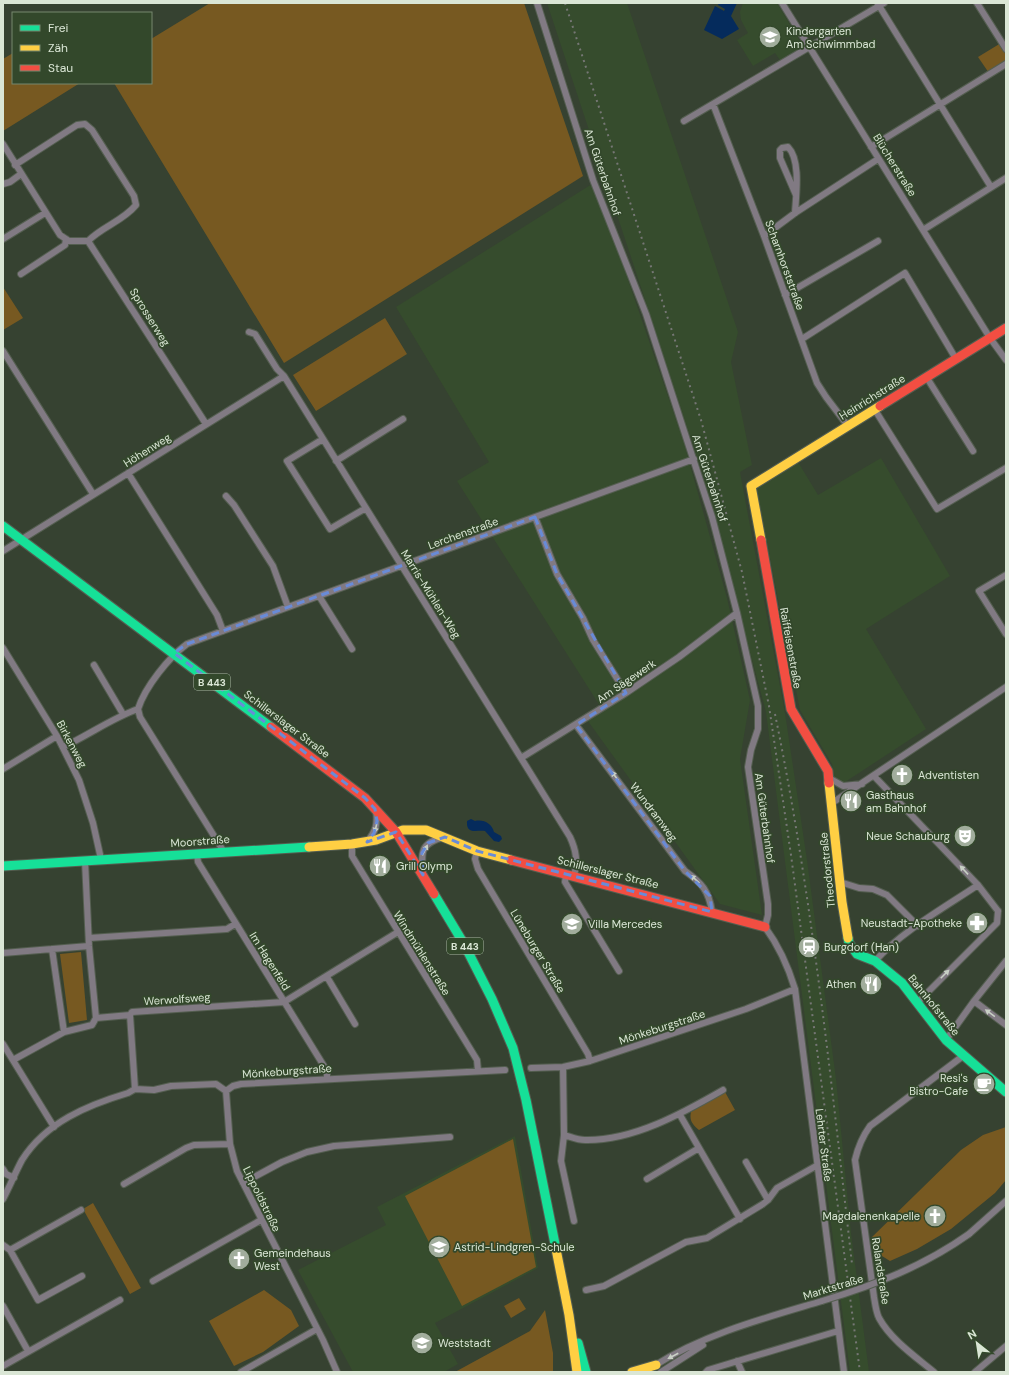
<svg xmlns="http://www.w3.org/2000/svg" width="1009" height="1375" font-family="'DM Sans',sans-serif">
  <rect width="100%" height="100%" fill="#364231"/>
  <path fill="#364c2d" d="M547,3H627L738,332L731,362L752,465L740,472L785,713L807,860L836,1079L851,1233L869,1372H850L766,712L703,475Z
    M743,3H777L801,43L800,48L780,60L775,53L753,66L737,40L748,33L741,20L740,12Z
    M592,184L625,271L684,443L727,598L750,700L740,759L762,915L720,904L585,717L600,706L457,481L489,462L396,307Z
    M881,458L950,576L866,629L926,729L836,788L832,764L800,710L756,488L798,462L818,495Z
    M515,1136L538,1268L435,1323L458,1364L444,1372H353L298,1270L386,1225L377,1207Z"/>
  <path fill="#775921" d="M210,3H524L583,176L284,363L114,83H151V39Z
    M1001,43L1006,51V62L989,73L978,57Z
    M13,53V83H80L3,131V59Z
    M3,287L23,318L3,330Z
    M385,318L407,354L316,411L293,375Z
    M81,952L87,1020L69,1023L60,954Z
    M725,1092L735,1110L699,1130C693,1125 689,1121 691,1112Z
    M1006,1127V1180L995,1193L951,1229L917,1249L890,1261L874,1251L871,1238L961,1150L983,1135Z
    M513,1139L536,1267L462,1306L405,1196Z
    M93,1203L141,1288L130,1294L83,1209Z
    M264,1290L291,1310L299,1326L263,1352L234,1366L209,1321Z
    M519,1298L526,1309L511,1318L504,1306Z
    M545,1310L553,1353V1372H455L530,1331Z"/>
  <path fill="#052b5c" d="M719,3H737L731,16L739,29L722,39L704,30L715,6L724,11L725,9L718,5Z
    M471,819L475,821C484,819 492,824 494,832L501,836L502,839L499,842L494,841L485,831C476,830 466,835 467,821Z"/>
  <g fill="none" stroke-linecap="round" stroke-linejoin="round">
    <g stroke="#545e50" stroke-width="8">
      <path id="street" d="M537,3L593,180L646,314L712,517L737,613L758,706V729L751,750L748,767L768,904V915L765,927C779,946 788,966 795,989L844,1372
        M782,3L990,338L1006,360
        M977,3L1006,49
        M878,4L991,187
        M713,104L764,236L817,383L826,397L848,426
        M684,121L884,3
        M3,144L60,235L69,241H88L206,424
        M871,147L1006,64
        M15,165L77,125L85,124L92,130L134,196L136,205C123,221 103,226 88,241
        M3,184L10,182L21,174
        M795,213C796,195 801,160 788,147L782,148L780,150V158L796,195
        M923,230L1006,178
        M764,236L795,213L878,159
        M3,239L45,213
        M21,274L65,245L66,239
        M785,295L878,241
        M249,332L255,334L277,369L284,376L570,837C576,850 578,861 574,876
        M802,339L905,273L956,359
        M3,351L93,494
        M927,378L973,451
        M875,410L937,509L1006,468
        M323,439L287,461L330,529L366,508
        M336,461L403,419
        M128,473L217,615L223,631
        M226,496L234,505L273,566L288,607
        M535,517L557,574L583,618L593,640L626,693
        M3,551L284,376
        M1006,575L979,591L1006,634
        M319,596L352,649
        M3,648L57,736L79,780L93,823L101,859
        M94,665L123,714
        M138,709L140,717L224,852
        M576,725L685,871C702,883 709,891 712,912
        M63,747C89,735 112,718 138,709C145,687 169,657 187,644L694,459
        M521,758L626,693L679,657L737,613
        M3,769L57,736
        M874,776L978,885L998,911
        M829,778L843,786L862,784
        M832,803L1006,687
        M367,842C376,831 378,824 376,810
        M352,844V856L477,1060L478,1071
        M477,851L475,859L478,869L588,1054L590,1061
        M197,854L198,862L327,1071V1078
        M85,861L89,946L96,1018
        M423,873C421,853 420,843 444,837
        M566,874L565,882L619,971
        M840,882L859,888L873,889L887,895L918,926
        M89,938L227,929L235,924
        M52,949L64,1032
        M3,953L89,946
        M875,961C901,932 945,907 978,885
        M327,977L355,1024
        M974,1001L1006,1025
        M918,1002L997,923L998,911
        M130,1015L135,1089
        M946,1040L974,1001L1006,961
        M3,1044L54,1127
        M13,1060L64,1032L92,1025L96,1018L130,1015L132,1012L284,1002L398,932
        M563,1067L564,1135L561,1161L574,1221
        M531,1068L563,1067L590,1061L746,1009L795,989
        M226,1091L230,1144L237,1171L323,1340L337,1372
        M680,1115L740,1219
        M564,1135C571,1137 578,1140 585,1140C633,1141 683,1113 723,1090
        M746,1162L768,1200
        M3,1169L6,1174L14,1178
        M647,1179L699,1148
        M243,1183L282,1162L307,1152L334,1146L450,1137
        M124,1184L186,1148L194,1145L230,1144
        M3,1199C10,1186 15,1173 22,1160C46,1122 88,1105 128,1093L135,1089L154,1090L171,1086L216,1084L226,1091L233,1086L241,1084L505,1070
        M969,1234L1006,1201
        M3,1245L10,1250L81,1210
        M10,1250L38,1300L82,1276
        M153,1281L261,1220
        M586,1290L604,1286L686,1242L707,1238L763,1204L768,1200L777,1188L816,1166
        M3,1306L28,1351
        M737,1361L742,1372
        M3,1366L120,1300
        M654,1366C704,1334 765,1318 822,1301
        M241,1372L317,1329
        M661,1372L703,1345
        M706,1372L708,1370L838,1331
        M934,1372C916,1357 891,1340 879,1318C876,1312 875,1303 874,1297L855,1160C858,1147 862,1137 870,1126L963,1056
        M975,1372L1006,1346"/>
    </g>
    <g stroke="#545e50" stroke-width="11">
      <path id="fast" d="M3,526L271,727
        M3,866L309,847
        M434,894L464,944L492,999L513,1048L526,1100L556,1249
        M848,938L849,943L857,954L875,961L902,983L946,1040L1006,1092
        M578,1343L586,1372"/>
    </g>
    <g stroke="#545e50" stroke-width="11">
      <path id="slow" d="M761,540L751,486L880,406
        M829,783L842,902L848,938
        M309,847L352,844L376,840L403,830H426L477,851L511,860
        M556,1249L569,1315L577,1372
        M632,1372L656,1365"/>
    </g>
    <g stroke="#545e50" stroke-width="11">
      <path id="jam" d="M880,406L1006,328
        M761,540L791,709L828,771L829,783
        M271,727L365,798L396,832L434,894
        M511,860L765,927"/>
    </g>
    <use href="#street" stroke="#817a83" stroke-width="6"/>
    <use href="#fast" stroke="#16e098" stroke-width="9"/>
    <use href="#slow" stroke="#ffcf43" stroke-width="9"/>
    <use href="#jam" stroke="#f24e42" stroke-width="9"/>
    <path stroke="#767775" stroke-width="2" stroke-dasharray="2 4" stroke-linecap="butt" d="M565,3L701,420L742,572L769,706L791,855L860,1372
      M775,714C812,895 831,1080 852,1264"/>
    <g stroke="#545e50" stroke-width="8" stroke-linecap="butt">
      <path id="street-bridge" d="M822,1301C875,1285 924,1266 969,1234"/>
    </g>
    <use href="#street-bridge" stroke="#817a83" stroke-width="6"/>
  </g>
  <defs><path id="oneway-solid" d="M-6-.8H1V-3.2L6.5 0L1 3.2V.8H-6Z"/></defs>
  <g fill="#c8d0c5">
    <use href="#oneway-solid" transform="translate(615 776) rotate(-127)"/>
    <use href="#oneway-solid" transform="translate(376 827) rotate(103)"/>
    <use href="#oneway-solid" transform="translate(425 850) rotate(-64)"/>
    <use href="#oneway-solid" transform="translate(964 870) rotate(-133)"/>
    <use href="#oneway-solid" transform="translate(695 879) rotate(-138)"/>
    <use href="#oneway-solid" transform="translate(945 974) rotate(-45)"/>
    <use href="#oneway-solid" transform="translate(990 1013) rotate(-144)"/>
    <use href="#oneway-solid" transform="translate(673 1356) rotate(152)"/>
  </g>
  <path fill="none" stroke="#698bd7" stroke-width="3" stroke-dasharray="8 5" stroke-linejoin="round" d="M535,517L557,574L626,693L576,725L685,871L710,896L712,912L477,851L445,837L428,843L422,853L423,875L396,832L367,842L374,833L377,821L375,809L365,798L174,653L187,644Z"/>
  <defs>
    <g id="school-disc" transform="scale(1.15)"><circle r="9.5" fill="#a1ad9c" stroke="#33482b"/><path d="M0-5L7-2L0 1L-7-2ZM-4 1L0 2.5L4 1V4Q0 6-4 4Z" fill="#fff"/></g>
    <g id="church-disc" transform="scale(1.15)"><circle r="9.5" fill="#a1ad9c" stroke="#33482b"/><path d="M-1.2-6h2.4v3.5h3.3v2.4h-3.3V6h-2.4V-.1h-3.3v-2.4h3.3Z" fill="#fff"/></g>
    <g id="restaurant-disc" transform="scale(1.15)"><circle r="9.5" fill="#a1ad9c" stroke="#33482b"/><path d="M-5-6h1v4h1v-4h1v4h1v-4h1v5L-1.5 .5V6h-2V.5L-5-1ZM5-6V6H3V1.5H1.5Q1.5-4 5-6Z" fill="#fff"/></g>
    <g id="theatre-disc" transform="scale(1.15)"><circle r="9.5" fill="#a1ad9c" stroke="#33482b"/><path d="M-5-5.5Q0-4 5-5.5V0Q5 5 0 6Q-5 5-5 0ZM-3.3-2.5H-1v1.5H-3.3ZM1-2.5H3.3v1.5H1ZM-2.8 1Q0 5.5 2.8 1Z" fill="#fff"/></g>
    <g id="pharmacy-disc" transform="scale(1.15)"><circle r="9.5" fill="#a1ad9c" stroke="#33482b"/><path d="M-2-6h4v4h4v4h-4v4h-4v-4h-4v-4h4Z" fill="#fff"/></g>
    <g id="station-disc" transform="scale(1.15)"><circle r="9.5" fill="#a1ad9c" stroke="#33482b"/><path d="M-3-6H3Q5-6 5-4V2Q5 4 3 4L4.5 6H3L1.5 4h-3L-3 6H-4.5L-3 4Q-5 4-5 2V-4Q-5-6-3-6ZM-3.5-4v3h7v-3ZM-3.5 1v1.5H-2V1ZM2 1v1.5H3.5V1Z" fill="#fff"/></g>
    <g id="cafe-disc" transform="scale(1.15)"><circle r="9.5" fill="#a1ad9c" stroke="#33482b"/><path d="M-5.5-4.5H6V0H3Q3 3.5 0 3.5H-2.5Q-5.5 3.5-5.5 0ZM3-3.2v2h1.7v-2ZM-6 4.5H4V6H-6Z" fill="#fff"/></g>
  </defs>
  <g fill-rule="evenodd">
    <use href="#school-disc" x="770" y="37"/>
    <use href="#church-disc" x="902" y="775"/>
    <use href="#restaurant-disc" x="851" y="801"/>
    <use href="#theatre-disc" x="965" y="836"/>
    <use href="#restaurant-disc" x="380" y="866"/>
    <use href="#pharmacy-disc" x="977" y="923"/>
    <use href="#school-disc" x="572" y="924"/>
    <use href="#station-disc" x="809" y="947"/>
    <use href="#restaurant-disc" x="871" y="984"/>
    <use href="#cafe-disc" x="984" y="1084"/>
    <use href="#church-disc" x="935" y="1216"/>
    <use href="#school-disc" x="439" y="1247"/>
    <use href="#church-disc" x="239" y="1259"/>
    <use href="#school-disc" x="422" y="1343"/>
  </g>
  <g text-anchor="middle" stroke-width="3.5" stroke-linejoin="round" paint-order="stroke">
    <g fill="#33482b" stroke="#a8b7a2" stroke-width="1">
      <rect x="194" y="674" width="36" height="16" rx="3"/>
      <rect x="447" y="938" width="36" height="16" rx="3"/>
    </g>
    <g font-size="10" font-weight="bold" fill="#dae6d5">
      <text x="212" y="686">B 443</text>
      <text x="465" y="950">B 443</text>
    </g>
    <g font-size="11" fill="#dae6d5" stroke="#33482b" text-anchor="start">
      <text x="786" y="35">Kindergarten<tspan x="786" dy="13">Am Schwimmbad</tspan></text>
      <text x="918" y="779">Adventisten</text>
      <text x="866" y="799">Gasthaus<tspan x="866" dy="13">am Bahnhof</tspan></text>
      <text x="950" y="840" text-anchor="end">Neue Schauburg</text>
      <text x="396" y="870">Grill Olymp</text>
      <text x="962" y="927" text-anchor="end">Neustadt-Apotheke</text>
      <text x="588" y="928">Villa Mercedes</text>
      <text x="824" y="951">Burgdorf (Han)</text>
      <text x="856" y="988" text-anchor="end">Athen</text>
      <text x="968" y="1082" text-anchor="end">Resi's<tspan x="968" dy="13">Bistro-Cafe</tspan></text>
      <text x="920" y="1220" text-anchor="end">Magdalenenkapelle</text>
      <text x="454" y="1251">Astrid-Lindgren-Schule</text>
      <text x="254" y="1257">Gemeindehaus<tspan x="254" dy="13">West</tspan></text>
      <text x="438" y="1347">Weststadt</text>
    </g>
    <g font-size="11" fill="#dae6d5" stroke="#33482b">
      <text transform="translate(895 165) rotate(58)" y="4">Blücherstraße</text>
      <text transform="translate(603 172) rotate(71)" y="4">Am Güterbahnhof</text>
      <text transform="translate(785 265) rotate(70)" y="4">Scharnhorststraße</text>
      <text transform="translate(150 317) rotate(58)" y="4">Sprosserweg</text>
      <text transform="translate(872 397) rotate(-32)" y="4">Heinrichstraße</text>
      <text transform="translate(147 450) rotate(-32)" y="4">Höhenweg</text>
      <text transform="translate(710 478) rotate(72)" y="4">Am Güterbahnhof</text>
      <text transform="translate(463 533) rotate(-20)" y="4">Lerchenstraße</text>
      <text transform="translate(431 594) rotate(58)" y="4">Marris-Mühlen-Weg</text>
      <text transform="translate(791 648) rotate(80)" y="4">Raiffeisenstraße</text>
      <text transform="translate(626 681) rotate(-34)" y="4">Am Sägewerk</text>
      <text transform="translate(287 724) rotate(37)" y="4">Schillerslager Straße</text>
      <text transform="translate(72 744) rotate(62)" y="4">Birkenweg</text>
      <text transform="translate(654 812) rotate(53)" y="4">Wundramweg</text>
      <text transform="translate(765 818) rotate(82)" y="4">Am Güterbahnhof</text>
      <text transform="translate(200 841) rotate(-4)" y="4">Moorstraße</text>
      <text transform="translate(827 870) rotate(-96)" y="4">Theodorstraße</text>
      <text transform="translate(608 872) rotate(14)" y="4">Schillerslager Straße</text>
      <text transform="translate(538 951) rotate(59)" y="4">Lüneburger Straße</text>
      <text transform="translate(422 953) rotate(58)" y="4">Windmühlenstraße</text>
      <text transform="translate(270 961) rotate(58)" y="4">Im Hagenfeld</text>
      <text transform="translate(177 999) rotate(-4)" y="4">Werwolfsweg</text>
      <text transform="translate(934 1005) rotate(51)" y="4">Bahnhofstraße</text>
      <text transform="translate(662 1027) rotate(-18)" y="4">Mönkeburgstraße</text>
      <text transform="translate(287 1071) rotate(-4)" y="4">Mönkeburgstraße</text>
      <text transform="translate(824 1145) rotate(83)" y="4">Lehrter Straße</text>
      <text transform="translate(262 1199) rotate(64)" y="4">Lippoldstraße</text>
      <text transform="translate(881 1271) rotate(81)" y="4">Rolandstraße</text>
      <text transform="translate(833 1287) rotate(-17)" y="4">Marktstraße</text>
    </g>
  </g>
  <rect width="1009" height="1375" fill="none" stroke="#dae6d5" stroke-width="8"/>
  <rect x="12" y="12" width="140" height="72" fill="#33482b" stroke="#76876f"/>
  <rect x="20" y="25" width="20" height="6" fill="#16e098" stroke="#76876f"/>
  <text x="48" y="32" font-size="12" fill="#dae6d5">Frei</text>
  <rect x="20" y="45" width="20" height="6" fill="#ffcf43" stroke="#76876f"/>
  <text x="48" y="52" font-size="12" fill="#dae6d5">Zäh</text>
  <rect x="20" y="65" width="20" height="6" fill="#f24e42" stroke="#76876f"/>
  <text x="48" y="72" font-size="12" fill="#dae6d5">Stau</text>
  <g transform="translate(977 1343) rotate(330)" stroke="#33482b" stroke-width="3" paint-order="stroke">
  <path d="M0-3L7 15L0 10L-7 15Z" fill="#dae6d5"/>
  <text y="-6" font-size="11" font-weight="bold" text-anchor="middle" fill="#dae6d5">N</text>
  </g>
</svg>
